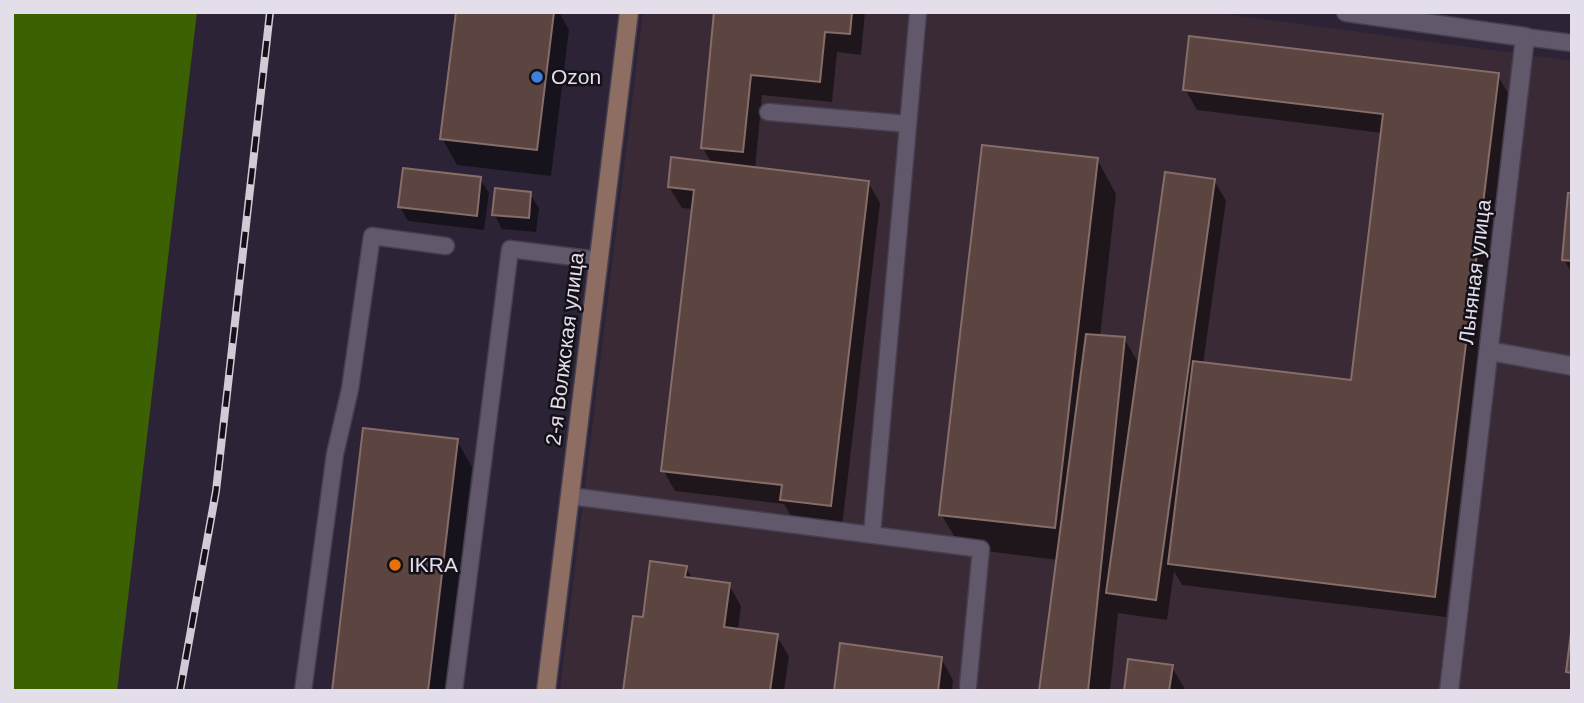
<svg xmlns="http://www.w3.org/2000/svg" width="1584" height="703" font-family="Helvetica,sans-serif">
  <rect width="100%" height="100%" fill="#2c2436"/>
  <path fill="#3a2a36" d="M643,12H1211L1572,61V691H560Z"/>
  <path fill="#3b6103" d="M12,12H197L117,691H12Z"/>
  <path fill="#0007" d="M457,12H559L569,30L551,176L457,165L442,138Z
    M716,12H865L861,55L837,52L832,102L762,95L755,169L868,182L880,203L842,527L794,521L784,504L675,491L663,470L693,209L682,208L669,187L712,164L703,148Z
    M1497,75L1510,96L1446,617L1182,585L1174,571L1167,620L1118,613L1110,691H1040L1058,560L961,548L941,514L1097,159L1116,194L1100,337L1124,338L1140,366L1214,180L1226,201L1203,364L1352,382L1382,133L1197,110L1185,89Z
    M480,179L489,193L484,230L408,221L400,207Z
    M530,194L539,208L536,232L502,229L494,214Z
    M1572,195V273L1564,260Z
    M457,441L472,467L446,691H334Z
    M686,567L693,580L729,585L741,606L738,630L776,635L789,656L784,691H625L644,619Z
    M941,658L953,680L952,691H835Z
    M1172,667L1186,691H1125Z"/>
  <path fill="#5c4540" stroke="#866d68" stroke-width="2" d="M456,12H554L537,150L440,139Z
    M714,12H852L850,34L825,32L820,82L751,75L743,152L701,148Z
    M1189,36L1499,73L1435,597L1168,564L1193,361L1351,380L1383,114L1183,90Z
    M982,145L1098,158L1055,528L939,515Z
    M671,157L869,181L831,506L780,500L782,485L661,471L694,190L668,187Z
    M403,168L481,177L477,216L398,207Z
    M1165,172L1215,179L1156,600L1106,593Z
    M495,188L531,192L529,218L492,215Z
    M1568,193H1572V261L1562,260Z
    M1086,334L1125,337L1088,691H1039Z
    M363,428L458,439L428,691H332Z
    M650,561L687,566L685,577L730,583L724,627L778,634L770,691H623L633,616L643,617Z
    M1572,625V673L1566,672Z
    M840,643L942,657L938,691H834Z
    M1128,659L1173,665L1169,691H1124Z"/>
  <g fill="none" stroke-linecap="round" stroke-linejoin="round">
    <g stroke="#463f4e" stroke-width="19">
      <path id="lane" d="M1525,37L1572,43
        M768,112L908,124
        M570,496L981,549L968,686
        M872,534L918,12
        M303,691L335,454L350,389L372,236L446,246
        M454,691L510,249L598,260"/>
    </g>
    <g stroke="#463f4e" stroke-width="21">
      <path id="street" d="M1346,12L1525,37L1449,691
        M1489,351L1572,366"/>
    </g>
    <g stroke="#463f4e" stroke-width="21">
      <path id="secondary" d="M546,691L629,12"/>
    </g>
    <use href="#lane" stroke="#61586c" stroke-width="16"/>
    <use href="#street" stroke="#61586c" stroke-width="18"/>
    <use href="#secondary" stroke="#8e6d63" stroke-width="18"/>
    <g stroke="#d0cbd7" stroke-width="8">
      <path id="rail" d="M180,691L216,491L270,12"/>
    </g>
    <use href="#rail" stroke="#131017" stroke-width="5" stroke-dasharray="16" stroke-linecap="butt"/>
  </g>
  <circle fill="#3f7fe0" stroke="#131017" stroke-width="2.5" cx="537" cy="77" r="7"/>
  <circle fill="#e8710a" stroke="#131017" stroke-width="2.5" cx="395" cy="565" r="7"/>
  <g text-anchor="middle" stroke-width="5" stroke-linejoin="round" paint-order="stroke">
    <g font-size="21" fill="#e3deea" stroke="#131017" text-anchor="start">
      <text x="551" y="84">Ozon</text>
      <text x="409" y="572">IKRA</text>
    </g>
    <g font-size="21" fill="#e3deea" stroke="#131017">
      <text transform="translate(1475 272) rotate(-83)" y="7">Льняная улица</text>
      <text transform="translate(565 349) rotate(-83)" y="7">2-я Волжская улица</text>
    </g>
  </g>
  <rect width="1584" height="703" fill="none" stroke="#e3deea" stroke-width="28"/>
</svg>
